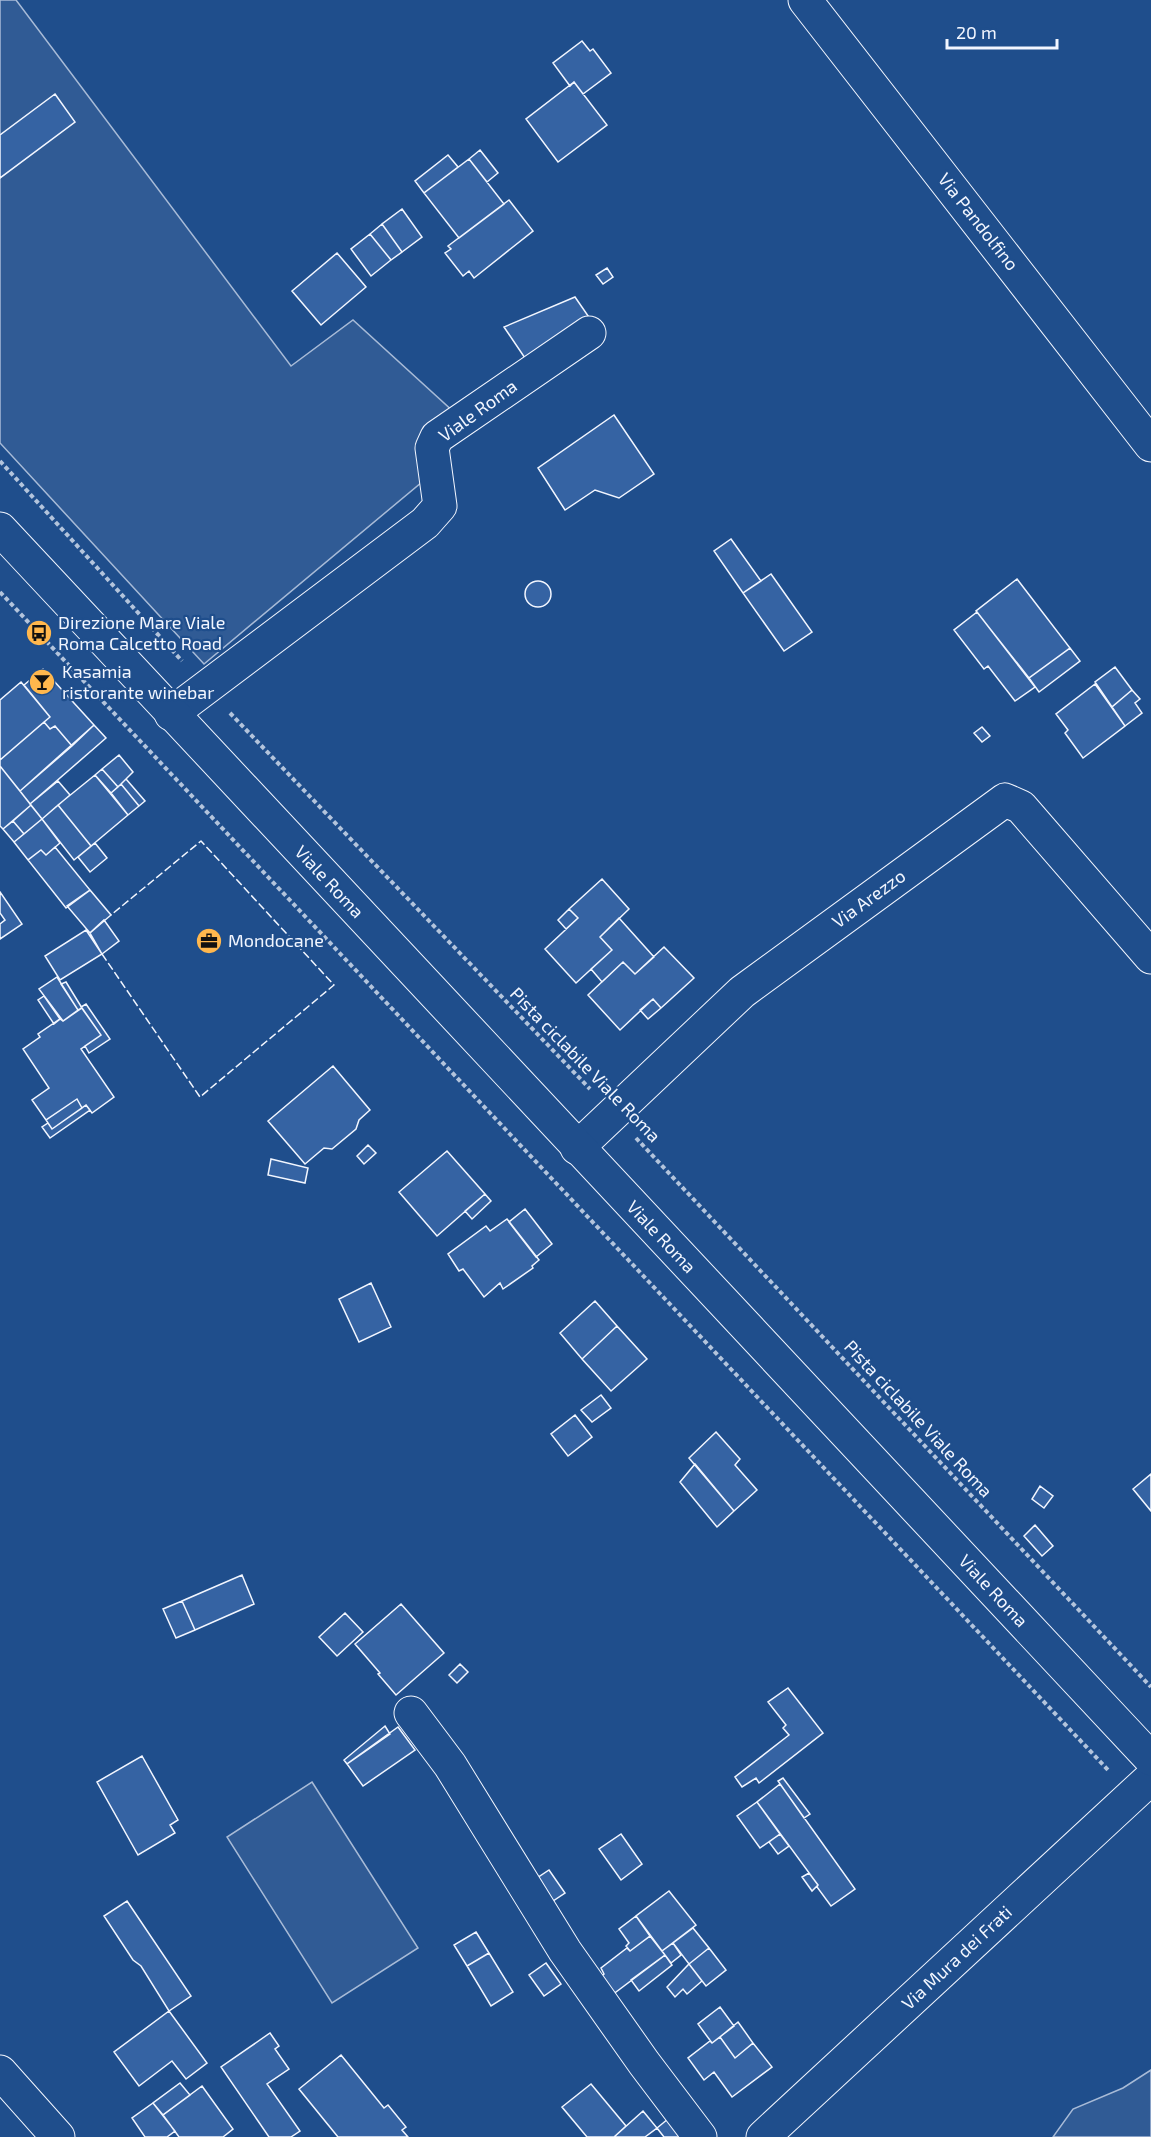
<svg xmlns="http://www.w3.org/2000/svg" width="1151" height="2137" font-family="'Exo 2',sans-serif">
  <rect width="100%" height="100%" fill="#1f4e8c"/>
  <path fill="#305b95" stroke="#a8bbd7" stroke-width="1.5" d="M0,0H16L291,366L353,320L456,414L428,477L204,664L0,443Z
    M312,1782L418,1948L332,2003L227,1837Z
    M1151,2070V2137H1053L1073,2109L1123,2088Z"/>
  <path fill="#3563a3" stroke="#f2f6ff" stroke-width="1.5" d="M582,41L590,51L593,49L611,73L583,94L574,82L570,86L553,63Z
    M574,82L607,125L558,162L526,119Z
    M55,94L75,122L0,178V135Z
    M480,150L498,173L487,182L469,159Z
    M448,155L458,167L424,193L415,181Z
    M469,159L504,204L459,238L424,193Z
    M509,200L533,231L474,278L469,271L463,276L445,253L451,249L448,246Z
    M402,209L422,237L402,252L382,224Z
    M382,224L402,252L391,260L370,234Z
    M370,234L391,260L371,276L351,249Z
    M337,253L366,287L321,325L292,291Z
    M607,268L613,277L603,284L596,275Z
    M575,297L593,323L531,367L504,327Z
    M614,415L654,474L619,498L595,490L565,510L538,468Z
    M731,539L761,581L743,593L714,551Z
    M771,574L812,632L784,651L743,593Z
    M1017,579L1070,648L1029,678L976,611Z
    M525 594a13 13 0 1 1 26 0a13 13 0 1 1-26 0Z
    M977,612L1035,687L1015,701L988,666L984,669L954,630Z
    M1070,648L1080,661L1039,692L1029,678Z
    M1115,667L1132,690L1112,707L1095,682Z
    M43,669L94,725L72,746L55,726L50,729L44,722L50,717L24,685Z
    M21,682L50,717L0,760V700Z
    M1095,684L1125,726L1083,758L1065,733L1068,730L1056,714Z
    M1132,690L1140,699L1135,703L1142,713L1125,726L1112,707Z
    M44,722L50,729L55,726L72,746L20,791L0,766V760Z
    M94,725L106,738L30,804L20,791Z
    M982,727L990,736L982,742L974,733Z
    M119,755L133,772L118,787L102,769Z
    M0,766L31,805L3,829L0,826Z
    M102,769L118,787L111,793L95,775Z
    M95,775L128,815L91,846L58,805Z
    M126,779L145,801L139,806L121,784Z
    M58,781L70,795L42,819L30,804Z
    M121,784L139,806L128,815L111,793Z
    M31,805L42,819L24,834L13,821Z
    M58,805L91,846L74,860L42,819Z
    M42,819L60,843L46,855L41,850L28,860L14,842Z
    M13,821L24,834L14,842L3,829Z
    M95,843L107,858L90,872L78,857Z
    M55,847L90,890L66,908L28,860L41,850L46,855Z
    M602,879L629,909L600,937L612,950L576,983L545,949L578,918L569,909Z
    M90,890L111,915L90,933L67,906Z
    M0,892L22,924L0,939V924L5,920L0,913Z
    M569,909L578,918L566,929L558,920Z
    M619,918L654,957L635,974L623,962L602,982L591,969L612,950L600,937Z
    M104,920L119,941L102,954L90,933Z
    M86,930L102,954L60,980L45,956Z
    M664,947L694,978L661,1008L653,999L620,1030L588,995L623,962L635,974Z
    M57,977L78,1010L63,1021L39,989Z
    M66,982L82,1008L78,1010L61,984Z
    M44,996L60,1019L54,1024L38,1000Z
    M653,999L661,1008L648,1019L640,1010Z
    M86,1004L110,1039L89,1053L85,1046L101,1035L81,1007Z
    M82,1008L101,1035L81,1049L114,1097L92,1113L86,1105L82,1108L77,1099L46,1120L32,1100L49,1088L23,1049L40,1037L38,1034L60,1019L63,1021Z
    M333,1066L370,1110L359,1120L356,1129L332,1149L324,1148L305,1164L268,1121Z
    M77,1099L82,1108L52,1129L46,1120Z
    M86,1105L90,1110L50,1138L42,1127L48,1123L52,1129Z
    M368,1145L376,1153L364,1164L357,1156Z
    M447,1151L485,1194L437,1236L399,1192Z
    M271,1159L308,1168L305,1183L268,1175Z
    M485,1194L491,1201L472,1219L465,1211Z
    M525,1209L552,1244L536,1257L509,1222Z
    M507,1219L539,1260L532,1266L533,1268L503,1289L500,1283L484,1297L463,1269L459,1271L448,1254L486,1226L490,1231Z
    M371,1283L391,1327L359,1342L339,1299Z
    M595,1301L617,1326L582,1359L560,1333Z
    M617,1326L647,1359L611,1391L582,1359Z
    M601,1395L611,1408L592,1422L581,1410Z
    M575,1415L592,1437L568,1456L551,1434Z
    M716,1432L740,1459L735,1465L757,1490L734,1511L689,1458Z
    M695,1464L734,1511L717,1527L680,1482Z
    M1151,1474V1511L1133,1489Z
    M1040,1486L1053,1496L1044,1508L1032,1499Z
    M1035,1525L1053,1546L1042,1556L1024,1536Z
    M242,1575L254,1604L195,1630L182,1601Z
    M182,1601L195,1630L176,1638L163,1609Z
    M401,1604L444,1653L396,1695L378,1674L380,1673L355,1644Z
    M345,1613L363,1632L337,1656L319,1637Z
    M460,1664L468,1672L457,1683L449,1675Z
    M788,1688L823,1733L759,1783L756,1778L742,1787L735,1777L789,1735L783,1728L786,1725L768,1702Z
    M385,1726L390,1734L347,1764L344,1760Z
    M398,1727L415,1750L363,1786L347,1764Z
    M142,1756L178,1820L170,1825L175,1833L138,1855L97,1782Z
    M783,1778L810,1814L804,1818L778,1781Z
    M780,1784L855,1889L831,1906L817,1887L818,1885L757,1802Z
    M757,1802L780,1834L760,1848L737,1816Z
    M621,1834L642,1864L621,1880L599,1849Z
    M780,1834L789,1846L778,1854L769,1842Z
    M549,1870L565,1893L547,1905L531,1882Z
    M809,1873L818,1885L812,1891L802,1877Z
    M669,1891L696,1925L662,1951L636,1916Z
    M127,1901L191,1996L169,2011L141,1966L133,1960L104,1916Z
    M636,1916L650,1936L630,1951L626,1946L629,1943L619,1929Z
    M693,1928L709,1948L689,1964L673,1943Z
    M476,1932L489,1953L467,1966L454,1945Z
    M650,1936L665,1955L612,1995L599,1978L604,1974L601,1968L627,1948L630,1951Z
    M673,1943L681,1955L671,1963L662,1951Z
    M709,1948L726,1970L706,1986L689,1964Z
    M489,1953L513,1992L491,2006L467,1966Z
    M665,1955L672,1965L639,1991L631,1980Z
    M546,1963L561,1984L544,1996L529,1975Z
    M689,1964L702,1981L687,1994L683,1989L675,1997L667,1987Z
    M720,2007L734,2026L712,2043L698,2024Z
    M169,2011L207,2063L186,2079L172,2061L139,2086L114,2052Z
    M738,2022L753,2043L735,2058L720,2037Z
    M270,2033L279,2046L275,2049L289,2069L267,2084L300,2131L291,2137H269L221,2067Z
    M720,2037L735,2058L753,2043L772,2067L732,2097L714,2072L704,2080L688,2058L710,2041L712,2043Z
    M341,2055L384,2108L388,2105L406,2127L402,2130L408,2137H338L299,2089Z
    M180,2083L190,2095L163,2115L153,2103Z
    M591,2084L626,2126L614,2137H587L562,2107Z
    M202,2086L233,2129L223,2137H179L163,2115Z
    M153,2103L175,2131L167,2137H145L132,2118Z
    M643,2111L657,2128L645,2137H614Z
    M674,2114L693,2137H664L657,2128Z"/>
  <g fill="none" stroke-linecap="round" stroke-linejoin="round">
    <g stroke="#f2f6ff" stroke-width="35">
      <path id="minor" d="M805,0L1151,445
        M171,714L425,523L440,506L432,448L437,437L589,333
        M577,1148L742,992L1005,800L1021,807L1151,957
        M411,1713L450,1765L565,1951L644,2063L700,2137
        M0,2072L58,2137
        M763,2137L1151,1778"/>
    </g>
    <g stroke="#f2f6ff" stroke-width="35">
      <path id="major" d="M0,529L1151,1759"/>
    </g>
    <path stroke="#b3c4dc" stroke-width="4" stroke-dasharray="4.5 3" stroke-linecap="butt" d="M0,461L182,661
      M0,592L1109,1771
      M230,713L590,1089
      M636,1138L1151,1687"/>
    <use href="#minor" stroke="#1f4e8c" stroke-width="33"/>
    <use href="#major" stroke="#1f4e8c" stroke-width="33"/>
    <path stroke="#f2f6ff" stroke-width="1.5" stroke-dasharray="8 3" stroke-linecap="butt" d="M102,954L200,1097L334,985L201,841L111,915"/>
  </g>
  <defs>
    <g id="bus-disc" transform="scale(1.35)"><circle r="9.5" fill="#ffb74d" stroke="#1f4e8c"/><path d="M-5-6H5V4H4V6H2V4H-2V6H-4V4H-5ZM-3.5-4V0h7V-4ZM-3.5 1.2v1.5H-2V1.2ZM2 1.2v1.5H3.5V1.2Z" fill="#111"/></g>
    <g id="bar-disc" transform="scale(1.35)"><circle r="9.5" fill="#ffb74d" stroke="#1f4e8c"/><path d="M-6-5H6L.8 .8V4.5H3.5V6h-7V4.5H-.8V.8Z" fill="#111"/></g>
    <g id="office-disc" transform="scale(1.35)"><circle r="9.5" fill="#ffb74d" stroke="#1f4e8c"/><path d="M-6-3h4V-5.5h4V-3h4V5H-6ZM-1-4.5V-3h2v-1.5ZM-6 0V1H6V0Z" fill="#111"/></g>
  </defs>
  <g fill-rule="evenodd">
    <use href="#bus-disc" x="39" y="633"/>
    <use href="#bar-disc" x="42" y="682"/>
    <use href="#office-disc" x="209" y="941"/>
  </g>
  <g text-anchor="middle" stroke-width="4.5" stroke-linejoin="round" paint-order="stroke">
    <g font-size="18" fill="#f2f6ff" stroke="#1f4e8c">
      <text transform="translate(978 222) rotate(52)" y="6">Via Pandolfino</text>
      <text transform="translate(478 411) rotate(-36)" y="6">Viale Roma</text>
      <text transform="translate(329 882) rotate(47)" y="6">Viale Roma</text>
      <text transform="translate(869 899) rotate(-36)" y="6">Via Arezzo</text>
      <text transform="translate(585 1065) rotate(46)" y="6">Pista ciclabile Viale Roma</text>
      <text transform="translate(661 1237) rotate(47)" y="6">Viale Roma</text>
      <text transform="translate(918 1419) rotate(47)" y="6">Pista ciclabile Viale Roma</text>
      <text transform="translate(993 1591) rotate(47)" y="6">Viale Roma</text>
      <text transform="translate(957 1958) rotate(-43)" y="6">Via Mura dei Frati</text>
    </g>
    <g font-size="18" fill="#f2f6ff" stroke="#1f4e8c" text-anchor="start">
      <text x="58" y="629">Direzione Mare Viale<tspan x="58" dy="21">Roma Calcetto Road</tspan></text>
      <text x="62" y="678">Kasamia<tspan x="62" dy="21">ristorante winebar</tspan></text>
      <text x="228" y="947">Mondocane</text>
    </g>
  </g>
  <path d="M947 39v9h110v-9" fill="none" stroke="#f2f6ff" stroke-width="3"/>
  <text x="956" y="39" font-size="18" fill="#f2f6ff" stroke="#1f4e8c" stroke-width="4.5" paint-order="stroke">20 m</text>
</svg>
